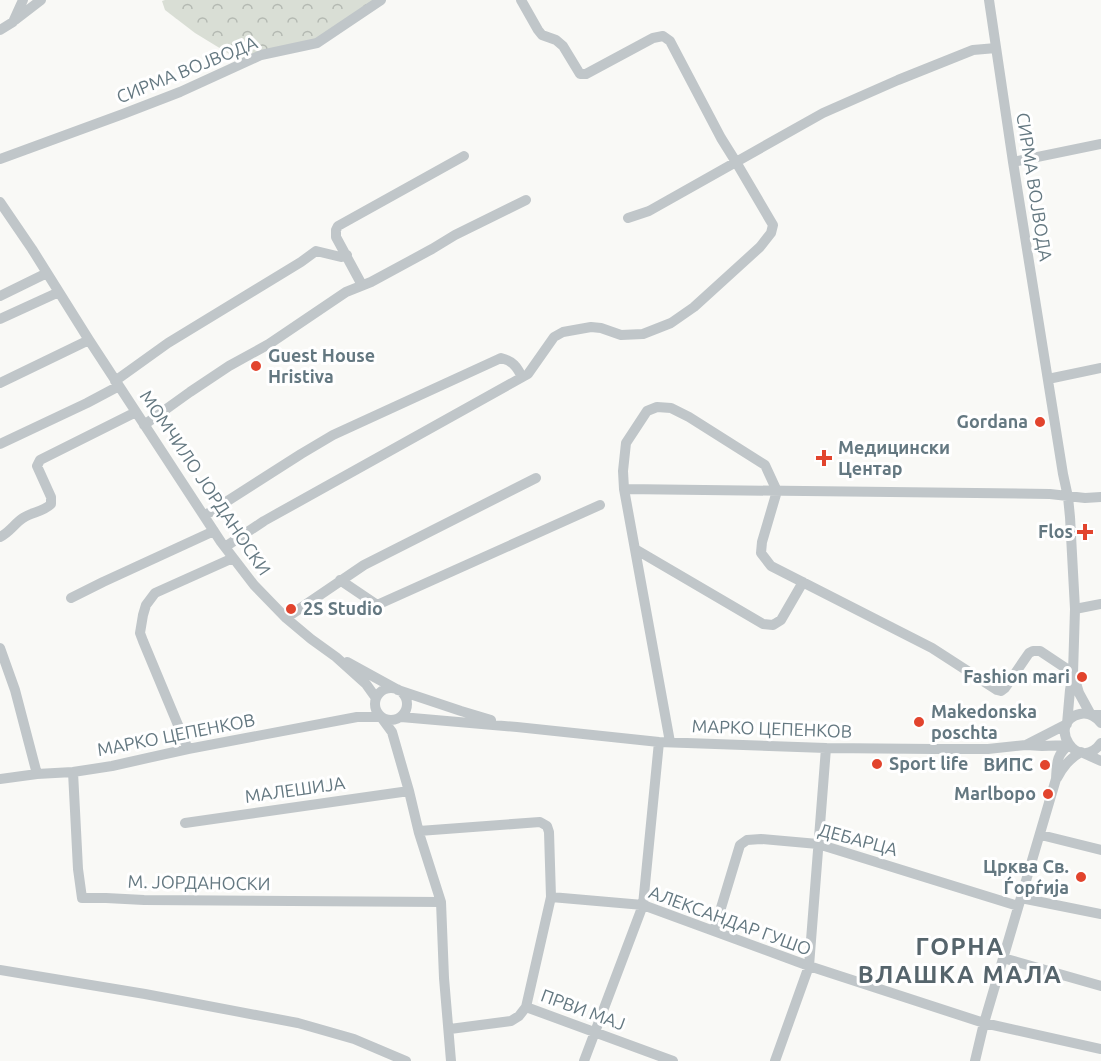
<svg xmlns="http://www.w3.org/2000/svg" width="1101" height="1061" font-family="Ubuntu,sans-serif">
  <defs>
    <pattern id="forest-crowns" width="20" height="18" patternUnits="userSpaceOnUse" patternTransform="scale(1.5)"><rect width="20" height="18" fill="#d9ded5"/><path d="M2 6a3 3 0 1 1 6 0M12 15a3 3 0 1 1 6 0" fill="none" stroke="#b4b9b2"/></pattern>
  </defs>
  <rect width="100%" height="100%" fill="#f9f9f6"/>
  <path fill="url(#forest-crowns)" d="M165,0H381L317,43L247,61L231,55L195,33L165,10L162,1Z"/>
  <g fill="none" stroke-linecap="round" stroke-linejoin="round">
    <path stroke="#c0c6c9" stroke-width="10" d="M989,0L1013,162L1063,474L1068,497L1070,517L1075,609L1073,673L1070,690L1067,724L1026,745
      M15,20L41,0
      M0,30L13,22L23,0
      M0,159L123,114L180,92L261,55L317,43L381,0
      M1013,162L1101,144
      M0,202L32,249L89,340L221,542L254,585L286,618L311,639L336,657L366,684L376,698
      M628,218L649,211L823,113L898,80L973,50L996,48
      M362,285L336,237V230L338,226L464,156
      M0,296L47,273
      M0,319L59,292
      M1048,379L1101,368
      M115,381L168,343L301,262L316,251L341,257L347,255
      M0,383L89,340
      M144,425L190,392L229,366L269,344L346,292L371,282L432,249L455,235L526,200
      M0,444L87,403L119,386
      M624,489L623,471L626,443L647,411L657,407L671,408L689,417L765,465L777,491L762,542L761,553L771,566L932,648L997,690L1001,691L1005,688L1029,653L1033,651H1040L1073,673L1079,693L1091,715H1101
      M204,516L301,454L333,435L501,358C513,361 517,367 522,377
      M0,537C10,532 15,523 23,518C32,512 43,512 51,504V497L37,466L40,460L136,412
      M225,547L264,521L528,374L554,337L563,332L591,327L601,328L621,335L643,334L671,323L694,307L760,247L771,233L773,225L736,162L721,138L670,41L663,36L653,38L586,74H580L563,46L556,40L542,35L538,30L521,0
      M635,549L763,624L773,625L781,620L803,582
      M340,580L377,605L600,505
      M71,598L103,582L214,531
      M1075,609L1101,604
      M286,618L364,565L536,478
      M0,648L15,690L37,774
      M347,662L398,690L461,711L491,720
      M375 704a16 16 0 1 1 32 0a16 16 0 1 1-32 0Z
      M401,717L517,727L659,742L826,748L935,749H988L1026,745L1042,746L1069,745
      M1101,723C1096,717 1089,712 1080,714C1045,722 1078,775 1101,743
      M670,742L624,489L1050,494L1085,498L1101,497
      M188,749L143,641L140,633L143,615L146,605L155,593L233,558
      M73,772L78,869L82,898H106L144,900L441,902
      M1057,778C1063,767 1069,759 1081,752L1101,761
      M0,779L37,774L73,772L112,766L188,749L357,717H381L392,732L409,791L419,833L441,902L444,978L451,1061
      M185,823L409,791
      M419,831L540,822L547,826L549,832L551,897L643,905L809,966L984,1023L1101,1049
      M1041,835L1101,850
      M1021,898L1101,914
      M714,931L740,845L747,840L761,839L818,844L1018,906
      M1003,958L1101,986
      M0,970L145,994L298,1023L354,1039L406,1061
      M526,1007L551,897
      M450,1029L511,1021L519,1016L526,1007L673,1061
      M584,1061L643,905L659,742
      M775,1061L809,966L826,748
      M975,1061L984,1023L1056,779C1057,763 1056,755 1069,745"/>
  </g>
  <g fill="#e2442d" stroke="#fff" stroke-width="2">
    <circle cx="256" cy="366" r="6"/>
    <circle cx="1040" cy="422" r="6"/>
    <path d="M821 449h6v6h6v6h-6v6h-6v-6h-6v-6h6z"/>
    <path d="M1082 523h6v6h6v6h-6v6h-6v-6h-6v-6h6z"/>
    <circle cx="291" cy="609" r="6"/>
    <circle cx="1082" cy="677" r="6"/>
    <circle cx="919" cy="722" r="6"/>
    <circle cx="877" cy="764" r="6"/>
    <circle cx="1045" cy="765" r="6"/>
    <circle cx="1048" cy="794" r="6"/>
    <circle cx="1081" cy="877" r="6"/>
  </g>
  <g text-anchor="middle" stroke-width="6" stroke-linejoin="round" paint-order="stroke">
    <g font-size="18" fill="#647881" stroke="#fff">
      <text transform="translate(187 70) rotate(-22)" y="6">СИРМА ВОЈВОДА</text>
      <text transform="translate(1034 187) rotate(81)" y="6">СИРМА ВОЈВОДА</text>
      <text transform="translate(205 483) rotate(56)" y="6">МОМЧИЛО ЈОРДАНОСКИ</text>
      <text transform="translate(772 729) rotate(2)" y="6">МАРКО ЦЕПЕНКОВ</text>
      <text transform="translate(176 735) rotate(-11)" y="6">МАРКО ЦЕПЕНКОВ</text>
      <text transform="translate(295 790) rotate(-8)" y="6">МАЛЕШИЈА</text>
      <text transform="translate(858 840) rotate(15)" y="6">ДЕБАРЦА</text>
      <text transform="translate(199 883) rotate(1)" y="6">М. ЈОРДАНОСКИ</text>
      <text transform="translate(730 921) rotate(20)" y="6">АЛЕКСАНДАР ГУШО</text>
      <text transform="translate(583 1010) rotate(20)" y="6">ПРВИ МАЈ</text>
    </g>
    <g font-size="18" font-weight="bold" fill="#647881" stroke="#fff" text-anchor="end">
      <text x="268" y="362" text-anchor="start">Guest House<tspan x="268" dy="21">Hristiva</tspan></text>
      <text x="1028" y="428">Gordana</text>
      <text x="838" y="454" text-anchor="start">Медицински<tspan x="838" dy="21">Центар</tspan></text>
      <text x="1073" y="538">Flos</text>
      <text x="303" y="615" text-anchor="start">2S Studio</text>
      <text x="1070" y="683">Fashion mari</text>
      <text x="931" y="718" text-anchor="start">Makedonska<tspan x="931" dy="21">poschta</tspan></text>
      <text x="889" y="770" text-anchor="start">Sport life</text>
      <text x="1033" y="771">ВИПС</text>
      <text x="1036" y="800">Marlbopo</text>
      <text x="1069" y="873">Црква Св.<tspan x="1069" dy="21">Ѓoрѓијa</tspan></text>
    </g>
    <g font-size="24" font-weight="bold" letter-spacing="1.5" fill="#56656c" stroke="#fff">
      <text x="960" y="955">ГОРНА<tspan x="960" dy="28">ВЛАШКА МАЛА</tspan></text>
    </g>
  </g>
</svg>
